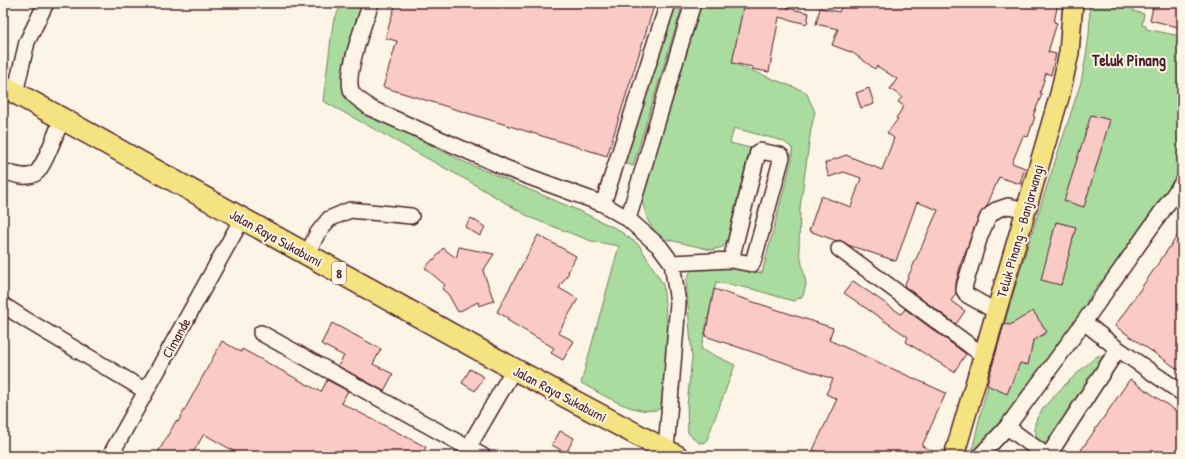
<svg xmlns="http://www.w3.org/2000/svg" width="1185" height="459" font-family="'Patrick Hand',sans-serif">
  <rect width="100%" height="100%" fill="#fcf5e5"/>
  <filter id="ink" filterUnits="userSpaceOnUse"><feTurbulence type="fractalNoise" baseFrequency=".025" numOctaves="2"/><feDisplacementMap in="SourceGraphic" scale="8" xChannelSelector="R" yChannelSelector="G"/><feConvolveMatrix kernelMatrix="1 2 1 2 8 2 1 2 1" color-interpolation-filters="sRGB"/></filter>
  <g filter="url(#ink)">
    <path fill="#a9dc9e" stroke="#7a7e64" d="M342,3H371L346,70L366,111L460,160L575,209L617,229L639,245L663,284L669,344V388L660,409C636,417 602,394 581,383L619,246L591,241L531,218L472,183L323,101L333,23Z
      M702,3H747L733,63L806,92L815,112L811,129L800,208L799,249L806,284L803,296L793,301L752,289L716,282L701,349L735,365L706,442L699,443L688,433L687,405L692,357L686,282C688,275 690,271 696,267C707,261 748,271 762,273L792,159V148L783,141L734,128L730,143L750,148L728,238L723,247L712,250L665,239L655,232L647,219L642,200Z
      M1089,3H1136L1133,11L1144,14L1142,25L1146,26V29L1180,36L1178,42L1182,43V175L1107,284L1101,281L1086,302L1092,307L978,456H971C998,329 1041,205 1081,82C1086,56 1092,29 1089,3Z
      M672,7L681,10L633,166L624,163Z
      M1097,356H1118L1054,448L1038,443C1037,437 1034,430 1035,424C1038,406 1082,369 1097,356Z"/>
    <path fill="#facac4" stroke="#4a1f2b" d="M396,3H655L607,156L383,87L397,41L385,38Z
      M744,3H789L787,8L809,13L807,24L779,17L769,72L752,69L753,67L732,63Z
      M843,3H1058L1054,22L1057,23L1048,52L1056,54L1051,75L1046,73L1040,93L1042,94L1033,116L1035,117L1028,137L1023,136L1012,163L1025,168L1020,184L999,177L987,206L980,214L961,263L956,283V293L951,301L965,311L956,324L904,286L938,210L917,202L896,261L848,245L840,240L837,241L809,231L821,196L851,207L861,178L844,172L829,177L825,163L846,155L882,170L894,138L887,133L898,119L896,118L904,106L898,102L902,97L890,89L897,79L877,66L875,69L853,53L832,45L838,29L816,24L820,8L839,12Z
      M1154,3H1182V28L1150,20Z
      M869,88L874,104L861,108L856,93Z
      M1091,115L1110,120L1084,207L1064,201Z
      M471,218L485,227L480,236L465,227Z
      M1056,222L1076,227L1061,285L1041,280Z
      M1182,229V372L1115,326Z
      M538,235L576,256L568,272H569L559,288L578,299L558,333L574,341L563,360L551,353L554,348L507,320L508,318L497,312Z
      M459,247L494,254L483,271L494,301L479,306L478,302L458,312L448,294L442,289L445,285L425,268L433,259L434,260L443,248L456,258Z
      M853,281L901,314L905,309L966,354L954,372L906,342L908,337L844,293Z
      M714,289L833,328L829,340L946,393L922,446L942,456H826L813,450L837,399L826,394L833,379L705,336Z
      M1033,311L1047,332L1033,341L1028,365L1020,363L1007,394L987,385L1004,324L1010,325Z
      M332,323L381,349L373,364L393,374L384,391L338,366L344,356L321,344Z
      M222,341L241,352L242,349L321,392L327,380L348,391L341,403L426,447L421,456H233L235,452L204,434L191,456H156L176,421L178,422Z
      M470,369L484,377L475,391L462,383Z
      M1130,379L1182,415V456H1077Z
      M560,431L574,438L566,453L552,445Z"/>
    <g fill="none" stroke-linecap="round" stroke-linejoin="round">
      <g stroke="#4a1f2b" stroke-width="18">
        <path id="minor" d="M371,3C365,21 342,79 353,94C357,99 365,103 370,108L508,169L603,204L628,219L660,247L672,263L678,303L666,450
          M15,93L27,42L46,3
          M3,171C13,174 27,180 36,173C44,167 57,130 62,119
          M603,204L668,3
          M628,219L693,3
          M839,249L984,356
          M307,255L317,234L329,219L350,210L411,216
          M672,263L731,260L752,264L753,262L782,157L780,155L760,151L758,152L731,260
          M3,305L28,321L146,391
          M997,312L967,295L964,290L965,284L980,236L988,217L996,210L1008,206L1027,210
          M1084,322L1118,349L1182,393
          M261,333L483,456
          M1007,427L1047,456
          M468,448L514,369
          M110,456L242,219
          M980,456L1007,427L1084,322L1182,183
          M1048,456L1118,349"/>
      </g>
      <g stroke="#4a1f2b" stroke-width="22">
        <path id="major" d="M954,456L1060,94L1069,53L1073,3"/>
      </g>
      <g stroke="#4a1f2b" stroke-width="24">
        <path id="highway" d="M3,86L514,369L677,456"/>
      </g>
      <use href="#minor" stroke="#fcf5e5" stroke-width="15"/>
      <use href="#major" stroke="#f5e382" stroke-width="19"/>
      <use href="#highway" stroke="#f5e382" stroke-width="21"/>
    </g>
  </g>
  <g text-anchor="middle" stroke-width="4" stroke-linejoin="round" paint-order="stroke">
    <rect fill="#fcf5e5" stroke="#7f5f63" stroke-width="1" x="332" y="262" width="14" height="22" rx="3"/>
    <g font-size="13" font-weight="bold" fill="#4a1f2b">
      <text x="339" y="278">8</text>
    </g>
    <g font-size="14" fill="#4a1f2b" stroke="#fcf5e5">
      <text transform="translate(1020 231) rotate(-74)" y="5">Teluk Pinang - Banjarwangi</text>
      <text transform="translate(276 238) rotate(29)" y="5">Jalan Raya Sukabumi</text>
      <text transform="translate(176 338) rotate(-61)" y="5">Cimande</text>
      <text transform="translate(560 394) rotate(28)" y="5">Jalan Raya Sukabumi</text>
    </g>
    <g font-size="16" font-weight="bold" fill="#4a1f2b" stroke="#fcf5e5">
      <text x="1129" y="66">Teluk Pinang</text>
    </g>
  </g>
  <rect width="1185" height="459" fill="none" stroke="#fcf5e5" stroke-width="16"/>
  <rect x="8" y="8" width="1169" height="443" fill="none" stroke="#4a1f2b" stroke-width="1.5" filter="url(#ink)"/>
</svg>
